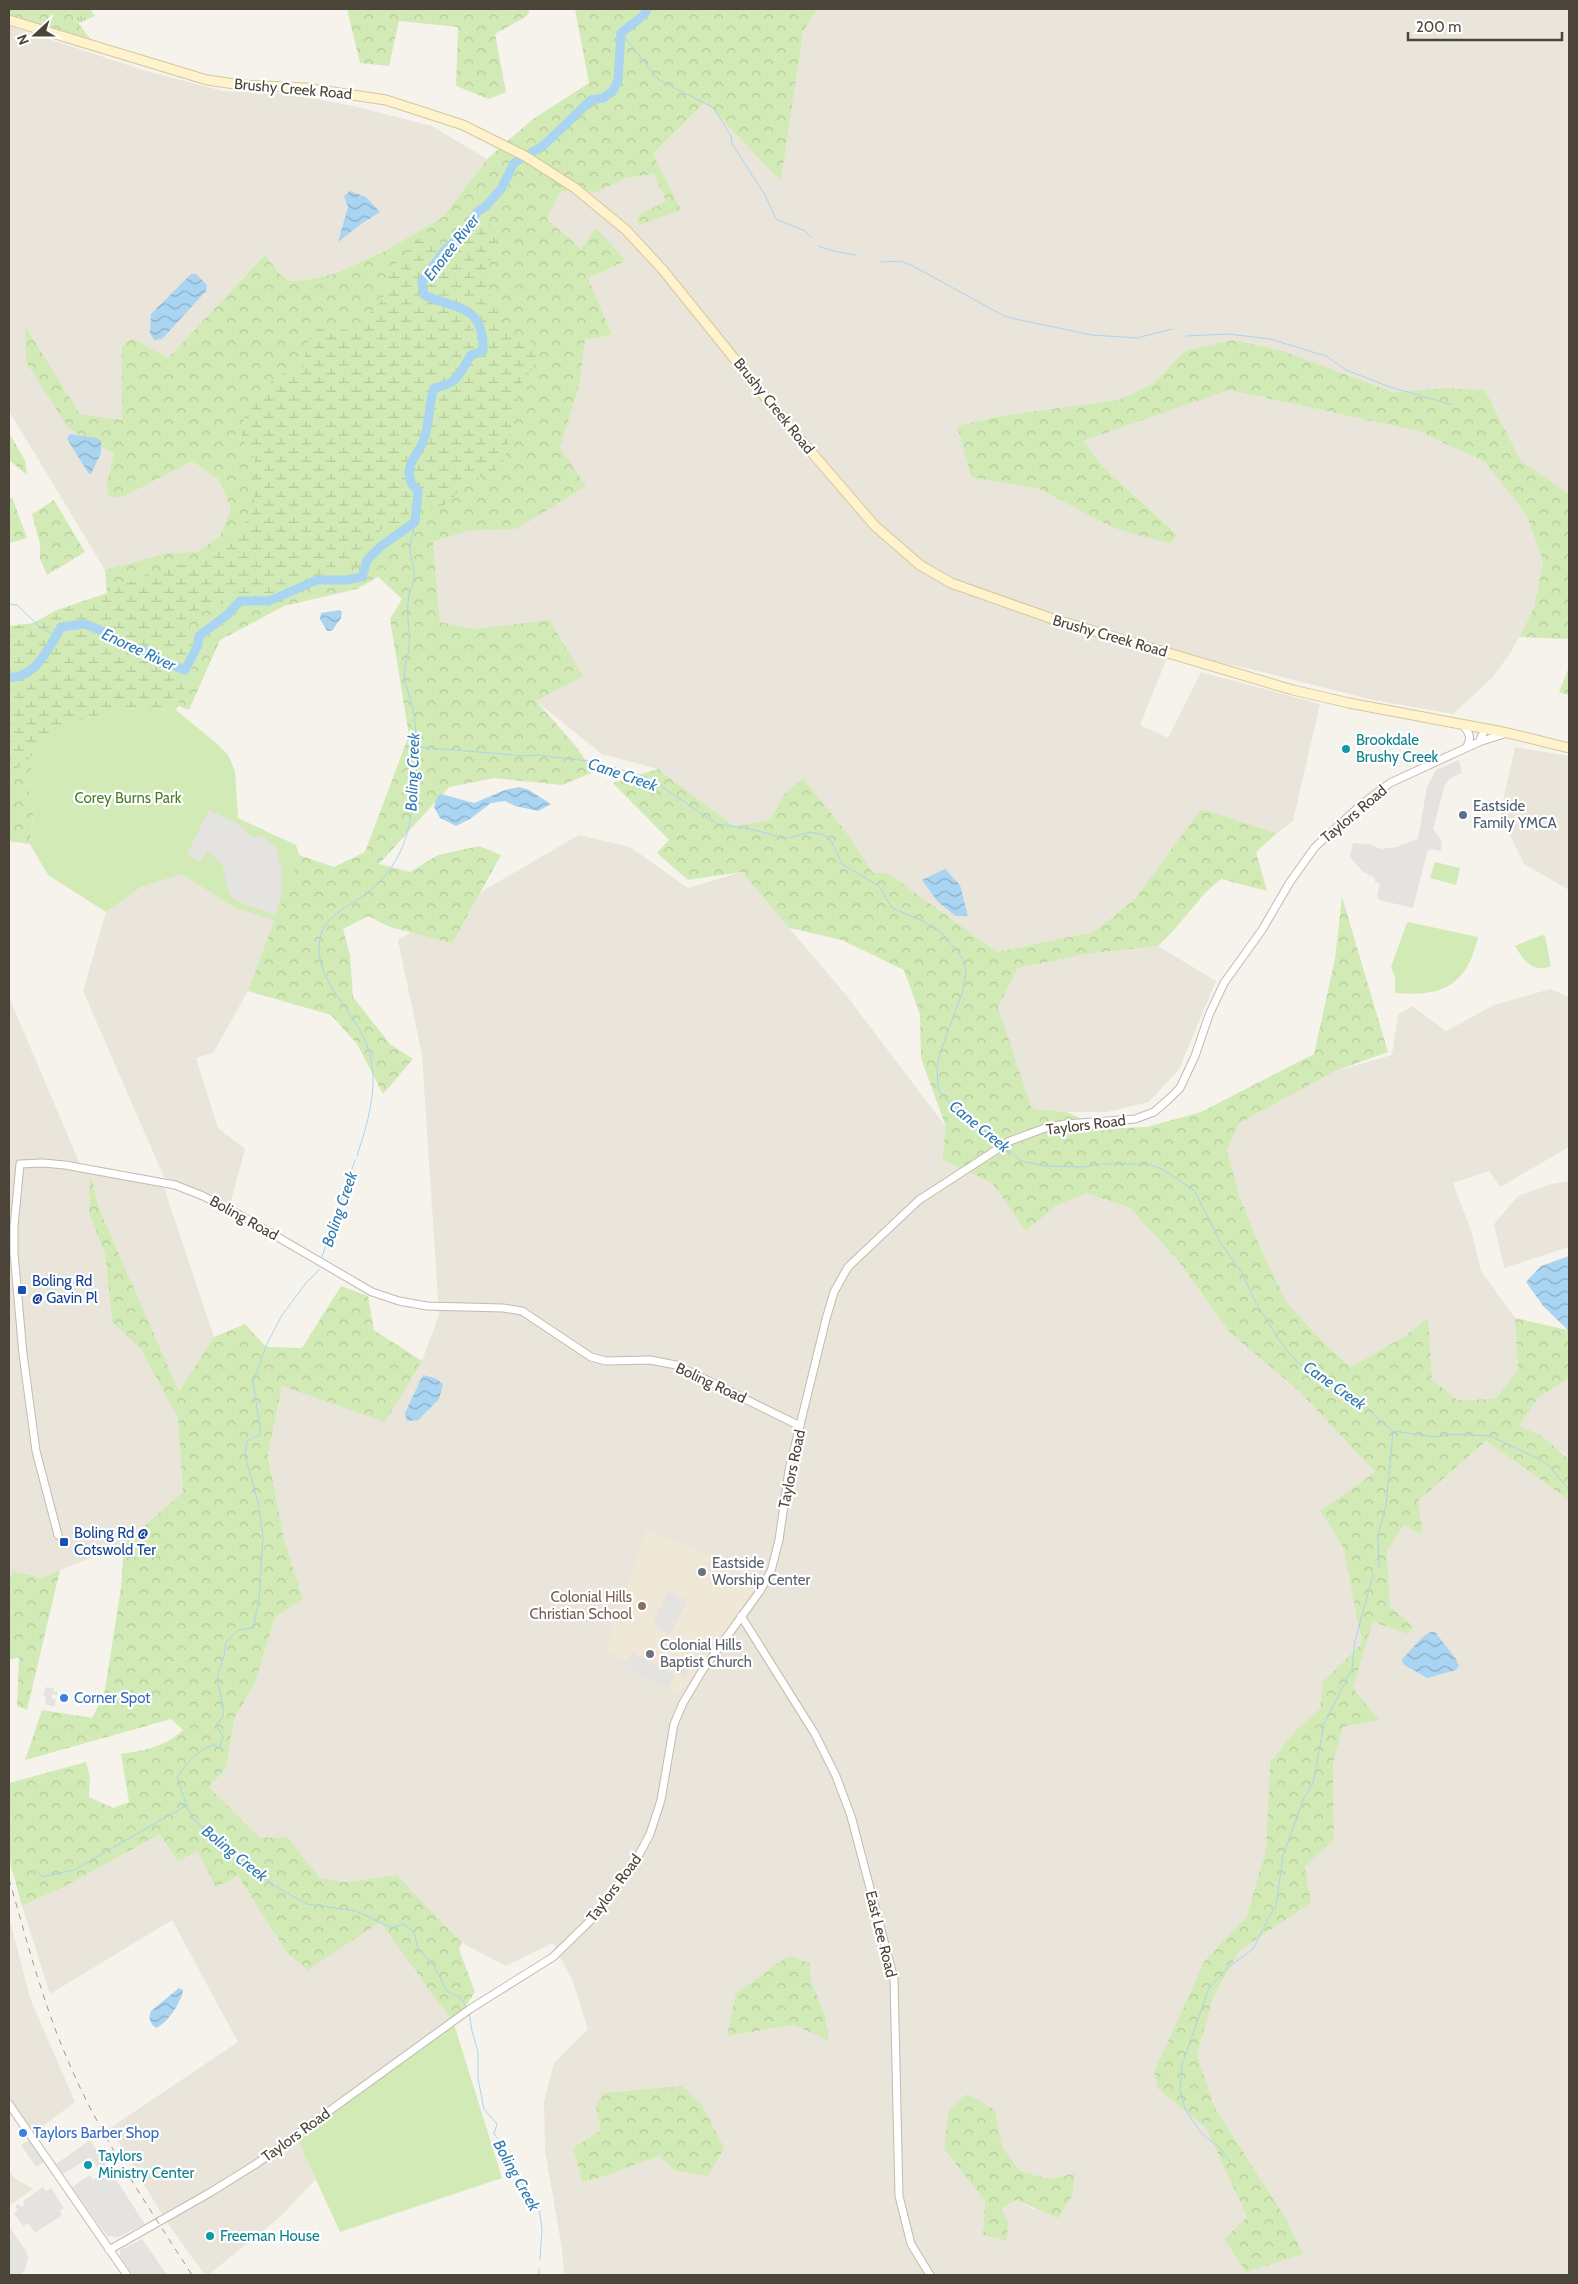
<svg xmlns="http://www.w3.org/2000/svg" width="1578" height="2284" font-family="Cabin,sans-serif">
  <defs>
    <pattern id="grass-tufts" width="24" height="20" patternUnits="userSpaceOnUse" patternTransform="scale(1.25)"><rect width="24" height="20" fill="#d2eab5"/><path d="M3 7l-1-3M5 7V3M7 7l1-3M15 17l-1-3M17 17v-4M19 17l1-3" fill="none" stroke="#b6ca9c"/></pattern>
    <pattern id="forest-crowns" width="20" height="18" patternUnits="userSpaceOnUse" patternTransform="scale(1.25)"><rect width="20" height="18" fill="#d2eab5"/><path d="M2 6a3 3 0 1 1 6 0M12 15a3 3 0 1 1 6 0" fill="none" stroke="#b6ca9c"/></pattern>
    <pattern id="wetland-marsh" width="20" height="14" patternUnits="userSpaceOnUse" patternTransform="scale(1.25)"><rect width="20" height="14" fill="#d2eab5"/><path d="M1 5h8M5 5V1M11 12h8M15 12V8" fill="none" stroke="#b6ca9c"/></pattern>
    <pattern id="water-waves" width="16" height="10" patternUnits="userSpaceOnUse" patternTransform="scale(1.25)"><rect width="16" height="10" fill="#a9d4f2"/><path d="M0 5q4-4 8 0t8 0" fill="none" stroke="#8caec5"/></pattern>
  </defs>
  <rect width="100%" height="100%" fill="#f6f3ec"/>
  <path fill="#eae5da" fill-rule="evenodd" d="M817,9H1569V494L1521,461L1485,390L1446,388L1392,392L1340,374L1185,351L1153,384L1118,400L1000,416L957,426L971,477L1039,489L1113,528L1171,544L1177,533L1102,466L1083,441L1229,390L1418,431L1485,462L1526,514L1543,560L1534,608L1511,652L1493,677L1453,714L1373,700L1246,668L1169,653L1140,725L1168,738L1201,672L1320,704L1293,821L1277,833L1201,809L1134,900L1093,932L997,952L895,878L886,873H873L846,832L803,778L784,794L771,819L735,827L658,769L602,754L536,701L549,620L474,629L440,622L433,542L467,531L516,529L560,448L580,382L585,340L612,335L588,278L596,228L581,249L547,219L561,191L598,192L626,178L655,174L666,202L636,217L640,224L680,210L653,154L705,102L781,180L803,32Z
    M9,26L146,71L223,91L292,94L353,106L432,126L487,159L443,217L383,252L334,274L306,280L289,281L278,272L265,255L168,358L132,338L122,346V420L80,414L26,326L89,442L114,453L106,486L123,497L192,461L219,480L231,509L220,536L197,552L167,553L105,570L9,411Z
    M1515,747L1569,756V890L1524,864L1500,815Z
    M579,835L630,847L688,888L742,872L846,995L946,1127L942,1160L992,1183L1026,1231L1056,1206L1086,1193L1130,1208L1179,1262L1230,1333L1299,1391L1375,1472L1320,1511L1343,1547L1362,1643L1324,1682L1321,1709L1296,1730L1270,1762L1266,1849L1247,1916L1205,1960L1159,2089L1206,2128L1247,2217L1224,2239L1303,2254L1287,2220L1215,2108L1197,2055L1213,1998L1240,1950L1311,1903L1305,1867L1334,1840L1333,1763L1352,1688L1373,1622L1407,1634L1390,1607L1387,1551L1404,1525L1423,1535L1418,1501L1486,1441L1569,1500V2275H564L562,2249L545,2151L544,2102L554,2063L588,2029L573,1982L553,1943L506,1966L462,1943L397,1875L345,1882L320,1878L287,1837L260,1838L209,1787L226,1768L234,1719L255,1683L275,1617L303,1599L284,1539L268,1454L282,1385L385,1422L422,1361L439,1315L422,1055L398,940ZM810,1963L811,1980L825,2015L828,2040L794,2025L727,2036ZM995,2110L1003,2148L1020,2171L1050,2179L1074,2173L1035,2210L1016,2200L1000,2209L983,2235L985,2201L944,2149ZM601,2130L708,2176L675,2171L659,2156L603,2177L582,2182L573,2148Z
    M182,874L233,907L276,921L248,991L213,1053L196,1058L218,1128L245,1149L230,1204L164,1177L83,991L106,912L141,887Z
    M1158,946L1216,981L1179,1069L1149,1102L1107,1112H1067L1032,1109L998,1007L1018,968L1087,954Z
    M1550,989L1569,997V1147L1500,1187L1489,1171L1453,1183L1472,1233L1481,1271L1515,1318L1518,1370L1495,1399L1456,1400L1432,1379L1427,1319L1405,1336L1351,1367L1326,1345L1287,1303L1261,1249L1239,1195L1227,1150L1238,1124L1335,1071L1392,1055L1398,1015L1412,1006L1446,1031L1494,1005Z
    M9,997L80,1164L90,1171L163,1185L214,1337L179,1391L99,1208L91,1173L89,1213L105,1254L112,1322L141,1350L178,1418L183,1492L124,1544L41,1578L14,1571L9,1578Z
    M1569,1181V1247L1504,1268L1494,1224L1518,1196L1551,1184Z
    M1569,1378V1459L1564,1453L1519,1426L1538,1398Z
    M160,1834L198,1851L238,1876L288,1954L380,1922L454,2024L298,2140L316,2179L279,2218L208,2275H205L166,2221L110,2128L238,2042L172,1920L50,1994L22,1906L64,1887Z
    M9,1917L30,1998L75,2102L34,2133L9,2100Z
    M9,2169L13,2177L33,2189L9,2206Z"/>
  <path fill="#efe8d6" d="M647,1530L767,1578L679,1694L605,1649Z"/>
  <path fill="url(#grass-tufts)" d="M68,9H90L95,16L79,23Z"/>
  <path fill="url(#forest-crowns)" d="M9,9H68L91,40L9,17Z
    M347,9H530L527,16L495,34L506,92L489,99L456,86L458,27L399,21L389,66L360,63Z
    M575,9H817L803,32L781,181L705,102L653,154L681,210L640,225L636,217L666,201L654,174L626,178L598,192L561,191L547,219L581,249L596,228L626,261L588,278L612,335L585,340L580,382L560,448L586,486L516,529L467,531L433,542L440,622L474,629L549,620L583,676L536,701L574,744L594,772L562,785L494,778L449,787L379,864L410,872L438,855L479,846L501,855L452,943L390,927L368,916L343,929L350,955L353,997L390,1044L413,1059L383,1094L357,1044L331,1015L248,991L299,855L334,867L365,852L409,735L390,619L402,599L378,577L357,589L284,606L220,640L189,710L156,698L109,708L57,732L27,782L34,805L30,844L9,841V665L108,610L105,570L167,553L197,552L220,536L231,509L219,480L192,461L123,497H109L106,486L114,453L89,442L68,427L26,362L25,325L80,414L122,420V346L132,338L168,358L265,255L278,272L289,281L306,280L334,274L383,252L443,217L487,159L533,119L589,83Z
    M1233,340L1283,351L1392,392L1446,388L1485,390L1521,461L1569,494V639L1519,637L1534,608L1543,561L1526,514L1485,462L1418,431L1229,390L1083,441L1102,466L1177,534L1171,544L1113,528L1039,489L971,477L957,426L1000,416L1118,400L1153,384L1185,351Z
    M9,433L25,460L27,475L9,460Z
    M12,497L27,538L9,543V500Z
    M54,500L85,552L47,575L40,559V544L32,514Z
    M1569,667V695L1559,692Z
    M658,769L735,827L771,819L784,794L803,778L846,832L873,873H886L895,878L997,952L1093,932L1134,900L1201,809L1277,833L1256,852L1267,891L1221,879L1205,893L1174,930L1158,946L1087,954L1018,968L998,1007L1032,1109L1067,1112L1102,1129L1147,1127L1201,1112L1314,1054L1335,959L1342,897L1388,1052L1335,1071L1238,1124L1227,1150L1239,1195L1261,1249L1287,1303L1326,1345L1351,1367L1405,1336L1428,1318L1432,1379L1457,1400L1495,1399L1518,1370L1515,1318L1567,1330L1569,1328V1378L1538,1398L1519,1426L1540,1435L1569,1459V1500L1486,1441L1418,1501L1423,1535L1404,1525L1387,1551L1390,1607L1414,1627L1407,1634L1373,1622L1353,1688L1379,1720L1343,1727L1333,1763L1334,1840L1305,1867L1311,1903L1240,1950L1213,1998L1197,2055L1215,2108L1287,2220L1303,2254L1246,2272L1224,2239L1247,2217L1206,2128L1158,2089L1154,2072L1205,1960L1247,1916L1266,1849L1270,1762L1296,1730L1320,1709L1323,1682L1362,1643L1343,1547L1320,1511L1375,1472L1299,1391L1230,1333L1179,1262L1130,1208L1086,1193L1056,1206L1026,1231L992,1183L942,1160L946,1127L921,1058L920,1015L904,970L842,940L789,928L742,872L688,880L657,853L669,840L613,783Z
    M90,1171L99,1208L179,1391L214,1337L245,1324L266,1347L302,1348L341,1286L368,1296L374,1330L422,1361L385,1422L282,1386L268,1455L284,1539L303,1599L275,1617L255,1683L234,1719L226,1768L209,1787L260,1838L287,1837L320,1878L345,1882L397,1875L462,1943L459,1949L475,1992L454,2024L380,1922L308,1970L288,1954L238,1876L216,1887L198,1851L178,1861L160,1834L64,1887L22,1906L9,1859V1783L86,1762L90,1778L89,1797L113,1808L129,1802L121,1754C145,1750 165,1747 183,1730L171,1719L25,1760L42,1710L92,1718L104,1695L121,1588L124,1544L183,1492L178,1418L141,1350L112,1322L105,1254L89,1213Z
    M60,1570L27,1710L17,1706L19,1657L9,1660V1578L14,1571L41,1578Z
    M789,1956L810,1963L811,1980L825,2015L829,2041L794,2025L727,2036L736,1993Z
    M682,2086L702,2105L724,2148L708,2176L675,2171L659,2156L603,2177L582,2182L573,2148L601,2130L596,2107L603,2093Z
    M967,2094L995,2110L1003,2148L1020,2171L1050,2179L1075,2173L1072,2196L1058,2218L1016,2200L1001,2209L1008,2221L1007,2241L983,2235L985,2201L944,2149L949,2110Z"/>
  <path fill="url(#wetland-marsh)" d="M479,217L488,221L495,237L496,249L485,272L486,281L487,289L507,331L531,342L537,354L532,369L522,382L505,458L498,469L470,482L444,505L432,510L424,504L418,491L411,498L406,535L397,537L383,528L374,536L378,554C361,572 336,567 315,578C298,586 285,609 262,606C251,605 244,598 237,590L207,610L188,618L195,649L192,668L176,710L122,708L86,720L61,724L25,763L12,771L9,778V626L33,623L57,610L104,594L145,575L206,557L237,535L254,510L255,459L246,446L241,433L243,421L250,406L268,384L285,373L303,367L308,341L314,331L325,327L343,332L353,328L378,306L385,294L390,269L418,240H426L440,244L456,243L466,235L471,222Z"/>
  <path fill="#d2eab5" d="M122,708L176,710L216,743L228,755L235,771L238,818L296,845L299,855L276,921L233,907L182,874L141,887L106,912L48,875L30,844L34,805L27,782L37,750L61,724L86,720Z
    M1435,862L1460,868L1456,885L1430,878Z
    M1408,922L1478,937C1467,986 1442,997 1395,993V977L1391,967L1406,925Z
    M1542,935L1545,936L1551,966C1534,974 1523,960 1515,946Z
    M454,2024L502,2178L340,2232L298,2140Z"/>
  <path fill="#e5e3e0" d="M1459,760L1462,773L1449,779L1444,788L1433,829L1442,841L1441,851L1430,849L1427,853L1413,908L1379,900L1377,895L1380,884L1375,882V878L1362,871L1350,857L1353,843L1369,844L1381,849L1397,847L1418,839L1427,787L1436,770Z
    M209,810L239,824L253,838L262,835L275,846L280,863L282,878L280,902L275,915L234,900L227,888L223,866L208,851L200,862L187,854Z
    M668,1591L687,1601L670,1635L652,1624Z
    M690,1651L698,1658L684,1677L675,1673Z
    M632,1652L675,1675L668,1688L624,1664Z
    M46,1687L54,1689V1692H57V1695L52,1694L51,1698L56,1700L54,1707L45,1704L46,1697L43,1696Z
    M29,2140L44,2162L36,2167L21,2145Z
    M90,2140L145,2224L118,2237L107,2236L72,2187L90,2175L93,2180L101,2175L91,2157L63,2174L56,2164Z
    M43,2187L46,2191L51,2188L64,2208L60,2211L62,2215L35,2233L28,2223L23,2226L14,2213L18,2210L15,2206L18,2204L21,2207L25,2204L23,2201Z
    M9,2226L26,2251L28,2258L25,2270L19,2275H9Z
    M142,2239L167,2275H133L120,2256V2250Z"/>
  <path fill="url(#water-waves)" d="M350,191L366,197L380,212L361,224L338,242L348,207L344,196Z
    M191,274H196L207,285L206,291L162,339L154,340L150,333L151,314Z
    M70,434L97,438L101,441V453L91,474H89L67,439Z
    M340,610L342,612L341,618L332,631H327L320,619L321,613Z
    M519,787L529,790L551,804L538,811L515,806L505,801L491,803L470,819L456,826L440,818L434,807L437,797L441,794L474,803L505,790Z
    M945,869L960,885L968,916H956L938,902L922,880Z
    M1569,1256V1328L1568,1330L1544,1307L1526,1282L1541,1266Z
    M423,1375L435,1378L443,1384L439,1399L418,1420L407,1421L405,1413Z
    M1430,1632H1435L1456,1659L1459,1666L1456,1670L1427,1678L1403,1664L1402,1659C1412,1650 1419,1638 1430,1632Z
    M179,1988L183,1990C182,2001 167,2024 156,2028C150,2024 148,2018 151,2011Z"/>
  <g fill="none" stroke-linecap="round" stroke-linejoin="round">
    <path stroke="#a9d4f2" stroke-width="1" d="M621,33L659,80L714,108L731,136L732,144L765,195L776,219L805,231L811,237
      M818,246L833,251L856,255
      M881,262L901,261L913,266L1004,316L1015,319L1092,335L1137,338L1172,329
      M1186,336L1229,334L1270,339L1326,356L1346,370L1390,387L1453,405
      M9,604L17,605L40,627L56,636
      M417,747L526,756L537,755L596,762L645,777L655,782L717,824L751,829L783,838H790L810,832L824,835L831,840L842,864L879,886L892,908L921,920L941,932L960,955L964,963L966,972L962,993L940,1053L937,1067L938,1089L949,1103L1003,1143
      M1005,1146L1021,1161L1046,1166L1084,1167L1100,1164H1148L1164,1170L1194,1190L1221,1243L1242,1273L1255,1301L1279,1340L1293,1358L1307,1369L1357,1397L1381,1422L1393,1431L1434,1437L1454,1434L1490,1436L1541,1460L1551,1468L1569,1490
      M357,1156C368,1121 381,1082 367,1045C354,1010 318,985 319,945C320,916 349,908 368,892C385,879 400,858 406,837C417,798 419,754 414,714C412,700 405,688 404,674C404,665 408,657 409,648C411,631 405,612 409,595C410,589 414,584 414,577C415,569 411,560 410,551C410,542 414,531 415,522
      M322,1257L355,1160
      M320,1269L306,1283L282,1315L267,1344L253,1382L261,1434L247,1441L245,1456L258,1502L263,1536L259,1600L253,1628L238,1630L226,1642L224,1656L217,1679L223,1706V1717L216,1725L223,1737L219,1748L214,1745C197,1749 187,1764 177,1777L188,1809L194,1820L224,1846L275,1886L307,1904L356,1911L392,1928L403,1924L414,1932L418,1949L434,1966L447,1991L461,1998L467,2008
      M1379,1567L1378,1535L1386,1505L1393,1432
      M35,1869L42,1877L74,1870L187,1805
      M469,2012L472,2031L478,2052V2078L484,2109L497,2124L494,2134L504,2146L516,2176L539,2206L542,2230L540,2260
      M1230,2162L1221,2149L1202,2134L1185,2109L1180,2090L1182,2065L1209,1988L1226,1969L1253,1949L1269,1917L1276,1906L1283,1856L1303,1800L1313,1783L1324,1724L1352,1669L1355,1641L1373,1575
      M539,2275V2269"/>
    <path stroke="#a9d4f2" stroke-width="9" d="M9,677C34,680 51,645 61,627L85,624L111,635L116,641L133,648L143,650L152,657L185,670L198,645L199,636L227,615L240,601H269L317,580H346L362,577L367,560L381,546L415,522L418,491C414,487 409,481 409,474C408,463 419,452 423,442C430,425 428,405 434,388C458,384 459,374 471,355L483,351C484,305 459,310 424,295L422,281L445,250L466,232L477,212L486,206L501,189L514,163L544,145L591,100L603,98L613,91L618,80L621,33L644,15L647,9"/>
    <g stroke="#c2bbae" stroke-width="9">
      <path id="tertiary" d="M1463,725C1470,734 1472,738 1466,748
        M1479,742L1507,733
        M58,1535L36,1451L23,1354L14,1253V1227L20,1164L43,1163L65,1165L175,1185L203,1196L238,1214L372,1292L399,1301L427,1306L503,1308L522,1311L591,1357L606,1361L650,1360L676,1365L800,1426
        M741,1616L815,1734L836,1776L851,1816L894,1979L899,2196L911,2244L930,2275
        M9,2104L127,2275
        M109,2250L211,2192L256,2164L470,2009L553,1957L594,1917L633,1866L650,1834L661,1800L674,1724L683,1703L702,1671L760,1591L771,1571L779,1540L789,1470L826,1319L834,1292L848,1267L919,1200L1010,1141L1045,1128L1065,1124L1135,1119L1154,1112L1170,1098L1180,1088L1195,1056L1209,1015L1224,983L1262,930L1290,882L1315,847L1362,804L1390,783L1479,742L1485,729"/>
    </g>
    <g stroke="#d6c79b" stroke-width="11">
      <path id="secondary" d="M9,20L207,80L242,85L306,88L386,100L463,125L525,156L575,188L626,230L663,270L782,418L875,526L920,565L951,583L1053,619L1293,690L1349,703L1508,733L1569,748"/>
    </g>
    <use href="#tertiary" stroke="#fff" stroke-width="7"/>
    <use href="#secondary" stroke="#fff3cd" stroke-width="9"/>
    <path stroke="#9a9a9a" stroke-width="1" stroke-dasharray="6 6" stroke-linecap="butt" d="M9,1879C27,1941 43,2004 69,2063C101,2138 148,2206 192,2275"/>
  </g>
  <g fill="#0f9aa8" stroke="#fff" stroke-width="2">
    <circle cx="1346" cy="749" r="5"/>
    <circle cx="88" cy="2165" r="5"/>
    <circle cx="210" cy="2236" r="5"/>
  </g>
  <circle fill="#5c6f8a" stroke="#fff" stroke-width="2" cx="1463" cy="815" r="5"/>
  <g fill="#1a4fb4" stroke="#fff" stroke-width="2">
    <rect x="17" y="1285" width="10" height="10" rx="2.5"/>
    <rect x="59" y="1537" width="10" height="10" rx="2.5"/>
  </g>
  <g fill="#6b7280" stroke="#fff" stroke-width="2">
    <circle cx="702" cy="1572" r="5"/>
    <circle cx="650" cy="1654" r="5"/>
  </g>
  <circle fill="#8d6e63" stroke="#fff" stroke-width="2" cx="642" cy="1606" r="5"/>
  <g fill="#3f7fe0" stroke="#fff" stroke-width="2">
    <circle cx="64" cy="1698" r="5"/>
    <circle cx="23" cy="2133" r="5"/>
  </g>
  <g text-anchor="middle" stroke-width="4.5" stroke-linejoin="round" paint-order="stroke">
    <g font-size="15" fill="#4b4439" stroke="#fff">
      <text transform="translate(293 89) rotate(5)" y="5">Brushy Creek Road</text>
      <text transform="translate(774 406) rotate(51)" y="5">Brushy Creek Road</text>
      <text transform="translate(1110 636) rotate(16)" y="5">Brushy Creek Road</text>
      <text transform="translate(1354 814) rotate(-40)" y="5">Taylors Road</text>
      <text transform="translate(1086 1125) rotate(-7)" y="5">Taylors Road</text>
      <text transform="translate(244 1218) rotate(29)" y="5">Boling Road</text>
      <text transform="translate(711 1383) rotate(25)" y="5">Boling Road</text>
      <text transform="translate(792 1469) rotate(-78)" y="5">Taylors Road</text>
      <text transform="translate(614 1888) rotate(-53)" y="5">Taylors Road</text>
      <text transform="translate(881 1934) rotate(76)" y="5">East Lee Road</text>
      <text transform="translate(296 2135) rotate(-36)" y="5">Taylors Road</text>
    </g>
    <g font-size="15" fill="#0d838f" stroke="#fff" text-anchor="start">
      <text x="1356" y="745">Brookdale<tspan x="1356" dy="17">Brushy Creek</tspan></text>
      <text x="98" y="2161">Taylors<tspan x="98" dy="17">Ministry Center</tspan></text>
      <text x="220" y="2241">Freeman House</text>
    </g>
    <g font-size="15" fill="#4a7f2a" stroke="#fff">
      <text x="128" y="803">Corey Burns Park</text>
    </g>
    <g font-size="15" fill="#4e5e75" stroke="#fff" text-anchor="start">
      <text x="1473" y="811">Eastside<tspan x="1473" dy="17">Family YMCA</tspan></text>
    </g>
    <g font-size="15" fill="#164399" stroke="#fff" text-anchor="start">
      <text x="32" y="1286">Boling Rd<tspan x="32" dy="17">@ Gavin Pl</tspan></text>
      <text x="74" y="1538">Boling Rd @<tspan x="74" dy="17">Cotswold Ter</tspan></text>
    </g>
    <g font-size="15" fill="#5b616d" stroke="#fff" text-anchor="start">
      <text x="712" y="1568">Eastside<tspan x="712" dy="17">Worship Center</tspan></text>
      <text x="660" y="1650">Colonial Hills<tspan x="660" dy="17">Baptist Church</tspan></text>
    </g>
    <g font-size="15" fill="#785e54" stroke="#fff" text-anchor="end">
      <text x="632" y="1602">Colonial Hills<tspan x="632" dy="17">Christian School</tspan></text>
    </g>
    <g font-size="15" fill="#366cbe" stroke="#fff" text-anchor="start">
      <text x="74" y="1703">Corner Spot</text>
      <text x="33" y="2138">Taylors Barber Shop</text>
    </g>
    <g font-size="16" font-style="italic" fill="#2e7ab2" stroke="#fff">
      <text transform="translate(451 247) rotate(-52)" y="6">Enoree River</text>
      <text transform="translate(139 649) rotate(25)" y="6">Enoree River</text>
      <text transform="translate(412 772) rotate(-88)" y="6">Boling Creek</text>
      <text transform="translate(623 774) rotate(19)" y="6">Cane Creek</text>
      <text transform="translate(980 1126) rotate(39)" y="6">Cane Creek</text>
      <text transform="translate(339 1209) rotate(-71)" y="6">Boling Creek</text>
      <text transform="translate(1335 1385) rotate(35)" y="6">Cane Creek</text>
      <text transform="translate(235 1853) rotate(39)" y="6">Boling Creek</text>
      <text transform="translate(517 2175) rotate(61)" y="6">Boling Creek</text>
    </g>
  </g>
  <rect width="1578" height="2284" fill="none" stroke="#4b4439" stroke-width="20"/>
  <g transform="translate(35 35) rotate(249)" stroke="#ffffff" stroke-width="4" paint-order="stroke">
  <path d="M0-4L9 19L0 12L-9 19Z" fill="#4b4439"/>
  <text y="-8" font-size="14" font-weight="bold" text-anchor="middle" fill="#4b4439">N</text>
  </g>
  <path d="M1408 32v8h154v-8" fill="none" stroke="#4b4439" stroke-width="2.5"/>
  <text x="1416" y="32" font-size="15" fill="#4b4439" stroke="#ffffff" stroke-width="4" paint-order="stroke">200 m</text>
</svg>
